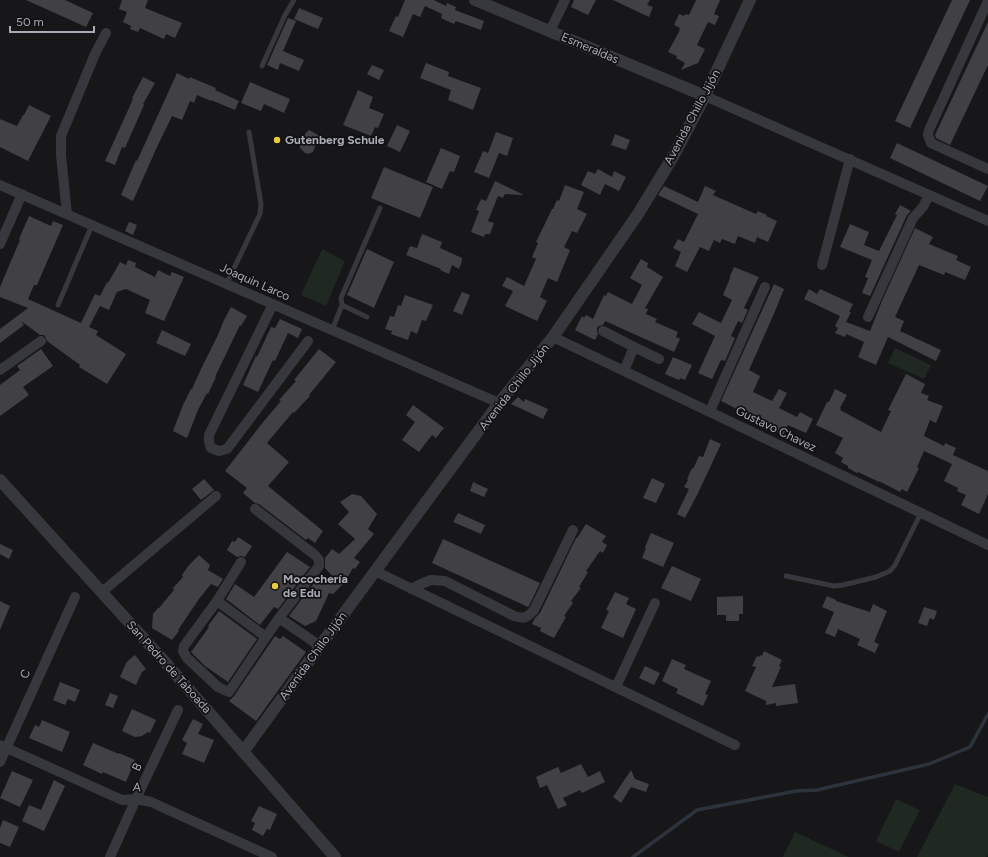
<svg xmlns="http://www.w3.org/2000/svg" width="988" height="857" font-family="Figtree,sans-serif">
  <rect width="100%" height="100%" fill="#171618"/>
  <path fill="#202822" d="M322,249L345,261L326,306L301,295Z
    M895,348L931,365L924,379L888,363Z
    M955,784L988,797V854L986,857H917Z
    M896,799L920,810L899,852L876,841Z
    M795,832L849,857H783Z"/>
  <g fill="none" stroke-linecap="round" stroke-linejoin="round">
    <path stroke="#2d333c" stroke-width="3.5" d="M633,857L697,810L796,791L817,790L929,764L970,747L988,714"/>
  </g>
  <path fill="#414045" d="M26,0H65L93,13L86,27Z
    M122,0H148L145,8L182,23L175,38L166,34L164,39L140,28L138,32L130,29L131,26L123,22L127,12L119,9Z
    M405,0H434L446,6L447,3L456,7L455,10L484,21L481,30L456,21L454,24L441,18L442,14L425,6L420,17L413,14L403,37L389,31L396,16L398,17Z
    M574,0H596L588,15L571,7Z
    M613,0H650L647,5L653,7L649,17Z
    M696,0H720L714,14L719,16L715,25L708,22L697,45L705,49L698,63L681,70L685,63L676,58L677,56L668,52L680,30H679L680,28L674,25L679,14L684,16L685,14L689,15Z
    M952,0H970L910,128L895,121Z
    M299,8L323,18L318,29L294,19Z
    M288,18L296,21L283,51L304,60L299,71L280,63L278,70L267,65Z
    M988,22V65L950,145L936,138L935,135Z
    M426,63L449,72L448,76L481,88L473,110L448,100L451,90L420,78Z
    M372,65L384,70L379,80L367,74Z
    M177,73L189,79L190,77L216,88L215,90L239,101L235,110L211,100V101L197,95L194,103L190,101L182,120L172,116L157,147L133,201L121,195L136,160L137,161Z
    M143,77L155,83L143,104L144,105L125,148L122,147L115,165L105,161L133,99L132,98Z
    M250,82L290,99L284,113L264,104L261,111L241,103Z
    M358,90L373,97L369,108L384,114L378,128L375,127L371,136L343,125Z
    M29,105L51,116L28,161L0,147V119L17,126L23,115H24Z
    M397,125L410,131L400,152L387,146Z
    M309,130L324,138L317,142L313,152L308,154L305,153L300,148V144L302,140L305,139V134Z
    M496,132L513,138L507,156L499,153L489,178L474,172L483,151L488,153Z
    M615,134L630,140L626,150L611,145Z
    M897,143L988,186L980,201L890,158Z
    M441,148L460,156L454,172L450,171L442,189L426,182Z
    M384,167L433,187L420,218L371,198Z
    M598,169L612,177L614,171L626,177L619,191L605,184L600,195L581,185L588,171L595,174Z
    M495,181L524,195L505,194L503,198L498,196L488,221L494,223L490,234H485L484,237L471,232L479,211L476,210L481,199L486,201Z
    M565,185L584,192L577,209L587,214L577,233L572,231L564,247L570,250L557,282L548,278L540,297L547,301L537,321L505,306L513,291L502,286L507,277L524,286L536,259L532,257L538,243L536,242L552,209H553L557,200L559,201Z
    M664,186L698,202L705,186L716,191L713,195L756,214L758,211L767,215L766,216L777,221L768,242L757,237L755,243L738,236L735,244L722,239L720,243L714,240L709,251L700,247L687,272L675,266L681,252L673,248L678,239L684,242L698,214L658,195Z
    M900,205L911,211L907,215L870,296L862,293L868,278L865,277L872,260L840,247L850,224L869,232L864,245L879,251L897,215L895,214Z
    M29,216L51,226L53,221L63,225L37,285H34L28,299L81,323L95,294L100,296L107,282L108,283L120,262L126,265L128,260L136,263L135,267L155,277L158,270L170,276L172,272L184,277L164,321L145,313L150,300L126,289L117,292L109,310L100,306L89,327L98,331L96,335L126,354L107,384L79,367L80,365L47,341L46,338L44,335H40L21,321L24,325L0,343V329L28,308L0,297V287L20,240L19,239Z
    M129,222L137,225L133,235L125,231Z
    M915,228L933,237L929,244L958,256L956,260L971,267L965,280L945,272L944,275L919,265L895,317L904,321L900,331L941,350L936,361L888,337L876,365L858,357L864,342L846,334L845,337L835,333L838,328L835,326L840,316L804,299L809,289L817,294L820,289L853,304L849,312H851L846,322L870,331L882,301Z
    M422,234L442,242L440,248L462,258V261L459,269L452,265L449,274L440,270L441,269L406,255L410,246L417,248Z
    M367,249L394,262L374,308L347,295Z
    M641,259L648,263L647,267L663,277L645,308L648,309L646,314L657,319L655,322L678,332L676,337L680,339L674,352L605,321L603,325L599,326L597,328V332L598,334L595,340L575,330L582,316L584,318L586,315L593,319L604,295L606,296L608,292L632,304L642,285L630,278Z
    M734,267L759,277L744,308L748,310L742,323L738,321L731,336L735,338L725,361L721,360L712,379L698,373L715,336L692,324L699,312L721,323L732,300L723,295L730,278V276Z
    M774,284L784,289L773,316L749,370L760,376L753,392L772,401L779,389L787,393L779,408L797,417L800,412L813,419L806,433L788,425L783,435L770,428L771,426L721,401Z
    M462,292L470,295L462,315L453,311Z
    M405,295L433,305L426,321L422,320L417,334L411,331L408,340L391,334L392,331L385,329L390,316L394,317L398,305L401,306Z
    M231,307L247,316L241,326L240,325L215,377H216L208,394L207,393L198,410L187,438L173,431L183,405L191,389H192L201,369L218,335L224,320Z
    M280,319L302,329L298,338L288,333L275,361L273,360L258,392L243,385L256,356L257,357L271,327L275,328Z
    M162,330L191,344L185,356L156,343Z
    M41,349L53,366L23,387L29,395L0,416V385L20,370L17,366Z
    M319,349L336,362L309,395L310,396L294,413L293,412L267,443L289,462L268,486L323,531L315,543L308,538L306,540L259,504L255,503L243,493L247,488L225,471L264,421L281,401L279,400L296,381L294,380Z
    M673,357L692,365L685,380L680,378L679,380L665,374Z
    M906,374L925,384L921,393L929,396L927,400L943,406L936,423L930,420L924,436L944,446L945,443L956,448L953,455L988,471V494L979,514L961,505L966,495L957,491L958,488L944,481L952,464L924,451L917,467L919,468L907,492L902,489L900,492L879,481V482L858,472L857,473L848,468V466L841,462L843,458L835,453L843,438L816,425L827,402H829L835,389L847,395L840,408H841L840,410L881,432L891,411L888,410Z
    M518,397L524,402L525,399L548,409L543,419L511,404Z
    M413,405L444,428L436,438L432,435L419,452L402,440L415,422L406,415Z
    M710,439L721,444L698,493L685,518L677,514L689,489L684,487L688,480L687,479L692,468L693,469L699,456L703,457Z
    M652,478L665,484L656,503L643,498Z
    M204,479L214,490L201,500L192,489Z
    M473,482L488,489L484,497L470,491Z
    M352,494L361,496L377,514L368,529L374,534L354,558L360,562L355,569L353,568L344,583L333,594L329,593L316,621L305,626L289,616L320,575L331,582L334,578L325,568V558L332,549L339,554L355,539L338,524L349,512L340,502Z
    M458,513L485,525L481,534L453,522Z
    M586,524L606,536L602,542L607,545L603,553L600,551L586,571L588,572L579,587L581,588L571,601L573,603L564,616L566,617L554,638L540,631L541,628L532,624L535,618L540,613L576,538H577Z
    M651,533L674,543L663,567L642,558L646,548L645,547Z
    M238,537L252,546L245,557L241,556L237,557L227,550L232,541L235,542Z
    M443,539L540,583L529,606L528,607L432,563Z
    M0,544L13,550L9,559L0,554Z
    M287,552L310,567L278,609L274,607L260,625L226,599L235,584L254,597Z
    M199,555L210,565L208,570L223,579L218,587L211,584L199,599L178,630L179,631L172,640L152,628L153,614L158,608H159L174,590L173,588L183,577L182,575L189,565Z
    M672,566L701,579L691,601L661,588Z
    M615,592L629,598L626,604L636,609L623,638L601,628L609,611L606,610Z
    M743,596V614H739V621H726V615H717V597Z
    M827,596L836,600V601L870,612L873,604L887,611L874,642L879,644L875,653L857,645L860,639L838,629L835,637L825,633L834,612L822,607Z
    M0,601L10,606L0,630Z
    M924,607L937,611L934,620L930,618L927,626L918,623Z
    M219,611L257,639L228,682L205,666L191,652L209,627L208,626Z
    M275,636L280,639L283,636L306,652L256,721L229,701L234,696Z
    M764,651L782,660L779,666L781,667L772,687L795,684L798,703L776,706V703L766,705V701L745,691L756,667L752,666L757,656L759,657L760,655L762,656Z
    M135,655L146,669L142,672L136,685L120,677L126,663L130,659Z
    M672,659L686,665L684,669L711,681L705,694L708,695L703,706L676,693L678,689L662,681Z
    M645,666L660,673L654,685L639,678Z
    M60,682L80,690L75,702L68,699L65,705L53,700Z
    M110,693L118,696L113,708L105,705Z
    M132,709L156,720L150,733L148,732L142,736L135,737L122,731Z
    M193,719L203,724L198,734L214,740L204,763L182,754L187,743L182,740Z
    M42,720L70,732L62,752L29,738L35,725L39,727Z
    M93,743L119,754V753L135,760L126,782L103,772L102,774L83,765Z
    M581,764L588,777L600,771L605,782L582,793L580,790L563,798L567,805L558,809L547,785L540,788L536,777L558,767L561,773Z
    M631,770L635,779L649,784L646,792L631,787L621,803L613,797Z
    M12,771L33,780L20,807L0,798Z
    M54,780L65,786L44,831L22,821L29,805L41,810Z
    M259,806L277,814L270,830L267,829L263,836L252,830L255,823L251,821Z
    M3,820L19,827L10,847L0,843V828Z"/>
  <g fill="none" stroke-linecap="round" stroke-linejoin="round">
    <path stroke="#37383d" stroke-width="5" d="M262,66L285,15L294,0
      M227,283L260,214L261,204L249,132
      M58,305L92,225
      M342,305L341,298L380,208
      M332,330L342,305L367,317
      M786,576L834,586L843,585L876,577L890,571L895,565L921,513"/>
    <path stroke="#37383d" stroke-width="10" d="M988,1L929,130L928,135L931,143L988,169
      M550,31L565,0
      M705,96L988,221
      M0,185L499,403
      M67,214L61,155V136L95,54L106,33
      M0,244L22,194
      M822,265L850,159
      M273,304L209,435V442L211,448L219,451L227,449L308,341
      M868,317L913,218L923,207L929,195
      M603,331L634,347
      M553,337L988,545
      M0,370L41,341
      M624,371L634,347L659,359
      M710,411L765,287
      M255,509L315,555L319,560V566L279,618
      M241,562L217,601L184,646L183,651L187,658L218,687L229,692L266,637
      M375,571L735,745
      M411,589L421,584L431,580L445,581L514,616C524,619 527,618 534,610L573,530
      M102,592L216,496
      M217,601L266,637L279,618L320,646
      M616,687L655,603
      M0,745L122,800L136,799L151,802L272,857
      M0,762L75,597
      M110,857L136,799L178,710"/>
    <path stroke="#37383d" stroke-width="12" d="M475,0L705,96
      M0,480L165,662L335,857
      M243,752L320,646L499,403L553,337L638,214L674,155L705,96L750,0"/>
  </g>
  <g fill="#eaca3d" stroke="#121113" stroke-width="1.5">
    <circle cx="277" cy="140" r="4"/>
    <circle cx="275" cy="586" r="4"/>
  </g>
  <g text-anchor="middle" stroke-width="3.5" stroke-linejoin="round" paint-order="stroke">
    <g font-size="12" fill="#a9abb7" stroke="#121113">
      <text transform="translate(590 48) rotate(23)" y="4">Esmeraldas</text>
      <text transform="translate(692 117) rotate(-62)" y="4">Avenida Chillo Jijón</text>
      <text transform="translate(255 282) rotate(24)" y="4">Joaquìn Larco</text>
      <text transform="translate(514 387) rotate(-52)" y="4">Avenida Chillo Jijón</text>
      <text transform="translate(776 429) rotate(26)" y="4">Gustavo Chavez</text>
      <text transform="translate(313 656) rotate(-54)" y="4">Avenida Chillo Jijón</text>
      <text transform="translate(169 667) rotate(48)" y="4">San Pedro de Taboada</text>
      <text transform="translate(25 674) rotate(-66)" y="4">C</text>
      <text transform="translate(137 767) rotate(-65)" y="4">B</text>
      <text transform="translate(137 787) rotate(5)" y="4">A</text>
    </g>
    <g font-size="12" font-weight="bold" fill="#a9abb7" stroke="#121113" text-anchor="start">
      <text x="285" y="144">Gutenberg Schule</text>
      <text x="283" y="583">Mocochería<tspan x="283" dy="14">de Edu</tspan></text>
    </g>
  </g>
  <path d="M10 26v6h84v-6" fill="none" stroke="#a9abb7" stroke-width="2"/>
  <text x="16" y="26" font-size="12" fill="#a9abb7" stroke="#121113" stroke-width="3" paint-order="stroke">50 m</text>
</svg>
